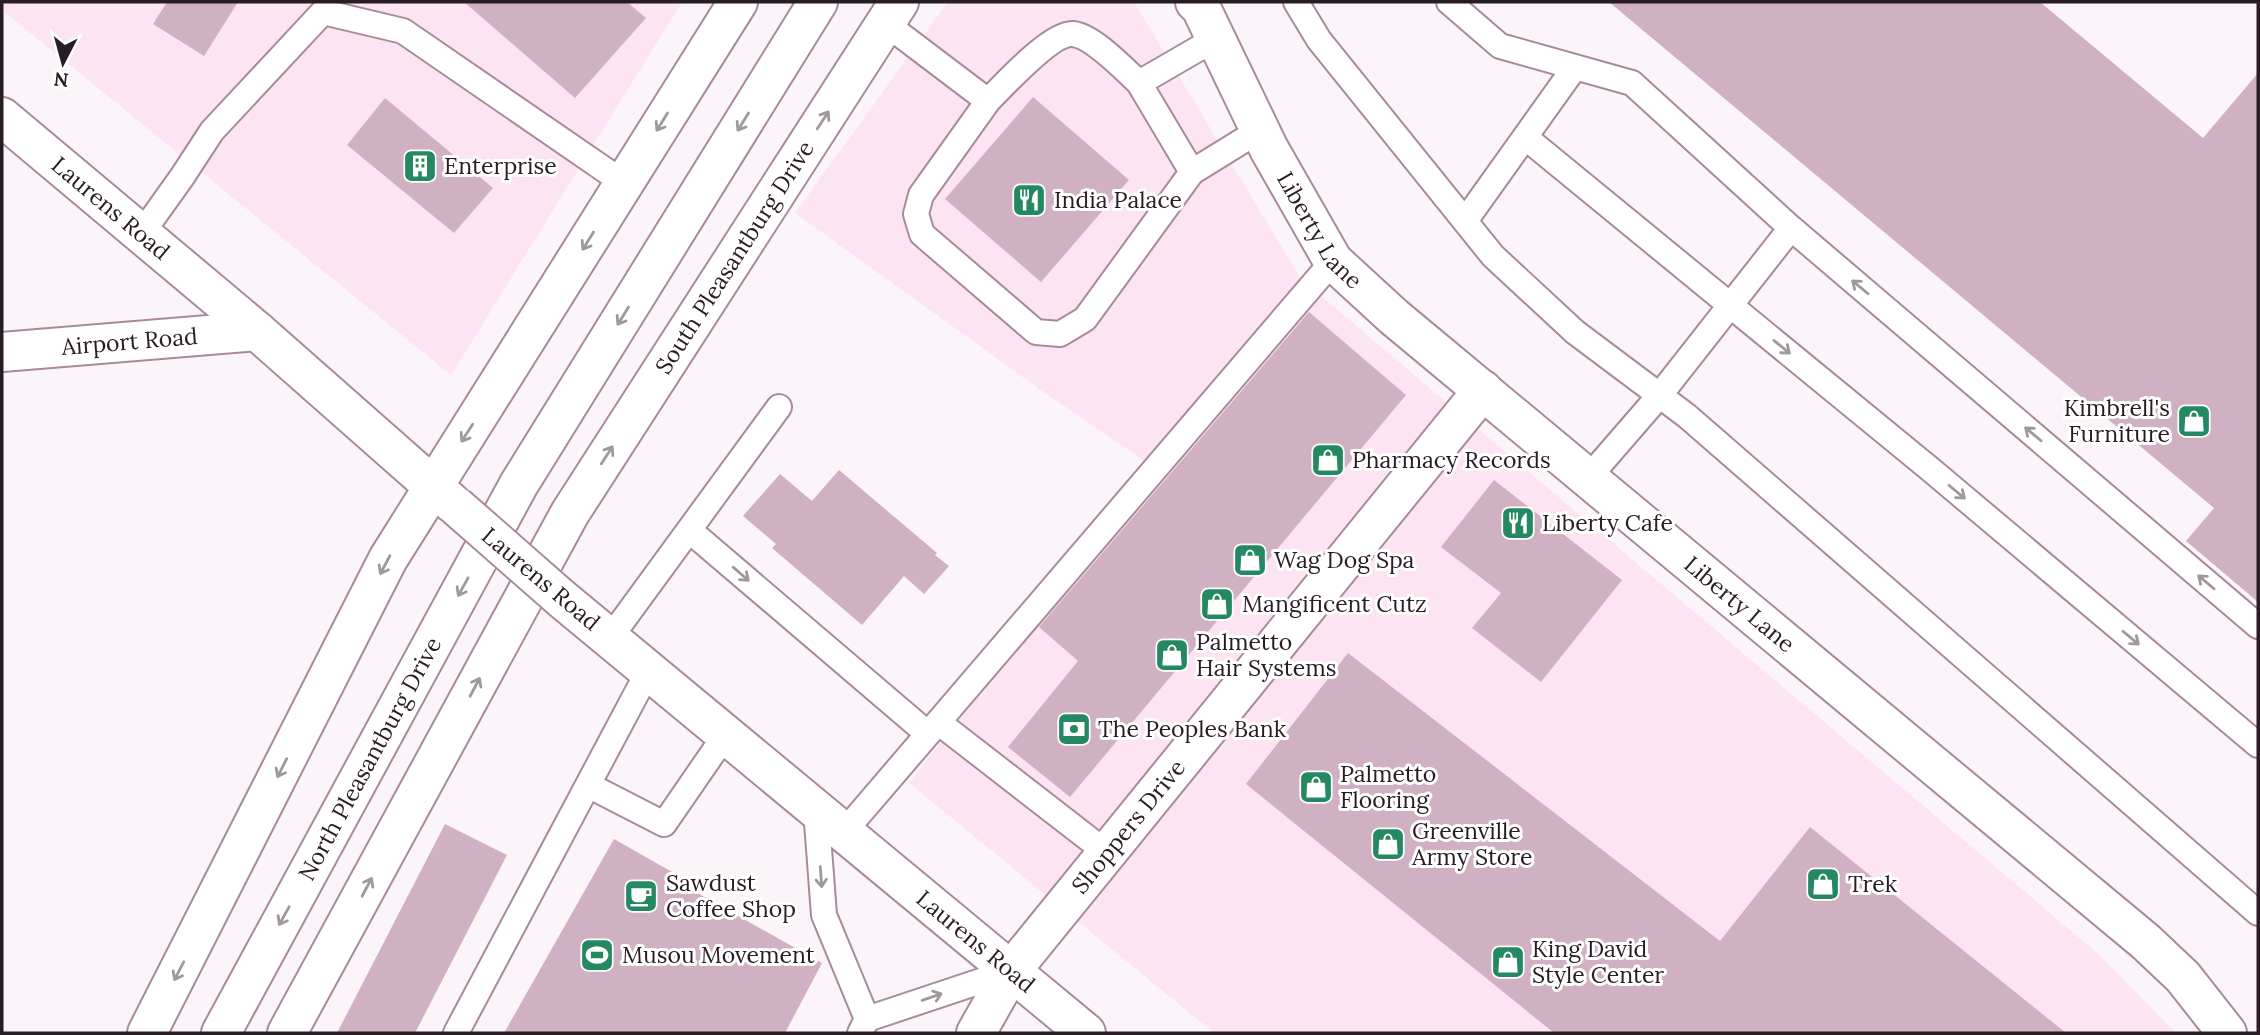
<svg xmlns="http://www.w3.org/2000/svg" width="2260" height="1035" font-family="Lora,serif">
  <rect width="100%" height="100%" fill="#fbf4f8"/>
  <path fill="#fde4f2" d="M2,2H682L451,375L2,10Z
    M948,2H1134L1301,279L2096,952L2176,1033H1214L909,783L1156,469L1038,388L795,213Z"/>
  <path fill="#d0b1c3" d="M167,2H238L204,56L153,24Z
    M464,2H627L646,18L575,98Z
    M1609,2H2040L2203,138L2258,73V602L2186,541L2214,508Z
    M1033,97L1129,180L1041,282L945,199Z
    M385,98L493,188L454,233L347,145Z
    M1309,312L1406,395L1070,797L1008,747L1078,661L1039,627Z
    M839,470L937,553L935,555L949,566L924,594L904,576L862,625L772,548L776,544L743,516L780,474L812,501Z
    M1494,480L1622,580L1541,682L1472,628L1501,593L1441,547Z
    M1348,653L1720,941L1810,827L2066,1033H1554L1246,784Z
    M445,824L507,855L415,1033H337Z
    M614,839L688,881L685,886L822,963L785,1033H504Z"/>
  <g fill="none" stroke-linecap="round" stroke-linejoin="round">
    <g stroke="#a88a9b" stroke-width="28">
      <path id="lane" d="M1296,2L1319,40L1493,256L1575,332L1687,416L2258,913
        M1449,2L1500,46L1632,83L1791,228L2258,626
        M885,23L988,101L921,195L916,214L922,234L1036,332L1060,334L1085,319L1192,172L1260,130
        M1139,83L1192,172
        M988,101C1004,85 1052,32 1073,34C1093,36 1125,70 1139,83L1215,39
        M1525,137L1930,469L2258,745
        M1465,221L1575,67
        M142,233L182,177L212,131L323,12L403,31L624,183
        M1588,478L1659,396L1791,228
        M689,530L928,734
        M610,638L779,407
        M938,722L1107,853
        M588,785L664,824L726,734
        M816,809L824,915L867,1019
        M844,832L1333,261
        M456,1033L649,670
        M860,1033L867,1019L1011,971"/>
    </g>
    <g stroke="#a88a9b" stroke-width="42">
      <g id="street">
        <path id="s1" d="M1195,2L1201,8L1269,149L1333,261L1394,317L2146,942L2183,977L2227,1033"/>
        <path id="s2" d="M2,352L257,331"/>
        <path id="s3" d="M1011,971L1483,390"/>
      </g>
    </g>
    <g stroke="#a88a9b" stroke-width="42">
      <g id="primary">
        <path id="s4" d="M2,117L257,331L452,503"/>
        <path id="s5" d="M562,599L1086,1033"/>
        <path d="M147,1033L388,559L738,2"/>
        <path id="s6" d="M221,1033L519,484L818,2"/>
        <path id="s7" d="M287,1033L570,513L899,2"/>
        <path d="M976,1033L1011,971"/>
      </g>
    </g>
    <use href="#lane" stroke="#fff" stroke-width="24"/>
    <use href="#street" stroke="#fff" stroke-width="38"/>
    <use href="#primary" stroke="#fff" stroke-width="38"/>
    <g stroke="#a88a9b" stroke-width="42" stroke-linecap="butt">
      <path id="primary-bridge" d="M456,506L562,599"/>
    </g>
    <use href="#primary-bridge" stroke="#fff" stroke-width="38"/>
  </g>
  <defs><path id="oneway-shaft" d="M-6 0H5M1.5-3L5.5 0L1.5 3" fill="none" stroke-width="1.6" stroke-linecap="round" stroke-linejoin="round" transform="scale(1.75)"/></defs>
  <g stroke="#9f999c">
    <use href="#oneway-shaft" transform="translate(823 120) rotate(-57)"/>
    <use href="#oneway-shaft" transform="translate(662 122) rotate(122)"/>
    <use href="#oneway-shaft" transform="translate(743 122) rotate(122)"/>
    <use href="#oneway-shaft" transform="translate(588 241) rotate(122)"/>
    <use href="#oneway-shaft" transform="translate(1860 287) rotate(-140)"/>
    <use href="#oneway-shaft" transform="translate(623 316) rotate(122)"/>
    <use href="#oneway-shaft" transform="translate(1782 347) rotate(39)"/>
    <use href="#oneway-shaft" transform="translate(467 433) rotate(123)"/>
    <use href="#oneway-shaft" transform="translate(2033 434) rotate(-140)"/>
    <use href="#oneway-shaft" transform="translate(607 455) rotate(-57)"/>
    <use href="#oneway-shaft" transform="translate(1957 492) rotate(40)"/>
    <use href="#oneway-shaft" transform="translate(385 565) rotate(118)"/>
    <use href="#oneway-shaft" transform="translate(741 574) rotate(41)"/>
    <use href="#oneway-shaft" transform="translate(2206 582) rotate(-140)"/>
    <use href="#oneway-shaft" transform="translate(463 587) rotate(119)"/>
    <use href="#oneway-shaft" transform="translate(2131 638) rotate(40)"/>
    <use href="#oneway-shaft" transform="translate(475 687) rotate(-62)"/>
    <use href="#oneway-shaft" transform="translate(282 768) rotate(117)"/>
    <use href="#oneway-shaft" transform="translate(821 877) rotate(86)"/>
    <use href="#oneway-shaft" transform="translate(367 887) rotate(-62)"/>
    <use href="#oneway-shaft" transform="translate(284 916) rotate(119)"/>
    <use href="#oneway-shaft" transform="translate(179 971) rotate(117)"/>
    <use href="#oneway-shaft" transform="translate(932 997) rotate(-19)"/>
  </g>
  <defs>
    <g id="building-square" transform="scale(1.75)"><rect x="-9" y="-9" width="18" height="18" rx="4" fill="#248862" stroke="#fff"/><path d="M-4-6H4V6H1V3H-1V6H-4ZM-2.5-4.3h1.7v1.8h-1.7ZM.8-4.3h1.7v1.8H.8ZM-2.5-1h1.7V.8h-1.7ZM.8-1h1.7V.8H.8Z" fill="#fff"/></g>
    <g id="restaurant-square" transform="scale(1.75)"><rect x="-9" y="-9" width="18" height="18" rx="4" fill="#248862" stroke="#fff"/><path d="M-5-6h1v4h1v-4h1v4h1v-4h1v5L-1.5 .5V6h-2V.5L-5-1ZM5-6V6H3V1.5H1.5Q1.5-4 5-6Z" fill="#fff"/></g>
    <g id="shop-square" transform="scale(1.75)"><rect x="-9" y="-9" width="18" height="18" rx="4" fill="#248862" stroke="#fff"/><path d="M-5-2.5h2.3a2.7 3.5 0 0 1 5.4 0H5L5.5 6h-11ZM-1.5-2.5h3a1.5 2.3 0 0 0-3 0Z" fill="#fff"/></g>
    <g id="bank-square" transform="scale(1.75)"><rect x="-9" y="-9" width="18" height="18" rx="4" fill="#248862" stroke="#fff"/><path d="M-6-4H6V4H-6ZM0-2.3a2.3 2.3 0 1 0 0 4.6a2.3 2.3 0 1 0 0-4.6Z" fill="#fff"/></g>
    <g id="cafe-square" transform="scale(1.75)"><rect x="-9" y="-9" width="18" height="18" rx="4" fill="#248862" stroke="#fff"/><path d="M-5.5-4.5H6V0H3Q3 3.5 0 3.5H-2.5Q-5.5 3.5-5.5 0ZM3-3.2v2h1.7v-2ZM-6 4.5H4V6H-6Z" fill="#fff"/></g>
    <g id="stadium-square" transform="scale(1.75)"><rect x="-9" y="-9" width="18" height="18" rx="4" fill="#248862" stroke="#fff"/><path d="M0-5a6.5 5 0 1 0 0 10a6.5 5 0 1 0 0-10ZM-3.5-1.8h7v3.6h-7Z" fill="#fff"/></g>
  </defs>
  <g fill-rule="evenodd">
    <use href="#building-square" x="420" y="166"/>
    <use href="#restaurant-square" x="1029" y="200"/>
    <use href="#shop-square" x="2194" y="421"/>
    <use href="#shop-square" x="1328" y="460"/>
    <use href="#restaurant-square" x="1518" y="523"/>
    <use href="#shop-square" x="1250" y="560"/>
    <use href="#shop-square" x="1217" y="604"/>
    <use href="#shop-square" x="1172" y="655"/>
    <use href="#bank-square" x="1074" y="729"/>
    <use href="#shop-square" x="1316" y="787"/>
    <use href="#shop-square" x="1388" y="844"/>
    <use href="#shop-square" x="1823" y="884"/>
    <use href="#cafe-square" x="641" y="896"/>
    <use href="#stadium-square" x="597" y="955"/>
    <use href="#shop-square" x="1508" y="962"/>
  </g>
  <g text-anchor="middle" stroke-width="6" stroke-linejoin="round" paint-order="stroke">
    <g font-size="23" fill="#291d24" stroke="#fff" text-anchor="start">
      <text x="444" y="174">Enterprise</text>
      <text x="1054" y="208">India Palace</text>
      <text x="2170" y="416" text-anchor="end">Kimbrell's<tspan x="2170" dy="26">Furniture</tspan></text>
      <text x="1352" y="468">Pharmacy Records</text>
      <text x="1542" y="531">Liberty Cafe</text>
      <text x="1274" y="568">Wag Dog Spa</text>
      <text x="1242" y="612">Mangificent Cutz</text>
      <text x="1196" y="650">Palmetto<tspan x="1196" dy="26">Hair Systems</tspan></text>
      <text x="1098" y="737">The Peoples Bank</text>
      <text x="1340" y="782">Palmetto<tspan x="1340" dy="26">Flooring</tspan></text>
      <text x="1412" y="839">Greenville<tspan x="1412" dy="26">Army Store</tspan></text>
      <text x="666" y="891">Sawdust<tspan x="666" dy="26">Coffee Shop</tspan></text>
      <text x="1848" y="892">Trek</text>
      <text x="1532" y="957">King David<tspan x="1532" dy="26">Style Center</tspan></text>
      <text x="622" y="963">Musou Movement</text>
    </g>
    <g font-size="23" fill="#291d24" stroke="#fff">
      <text dy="8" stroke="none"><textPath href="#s4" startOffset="142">Laurens Road</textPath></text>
      <text dy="8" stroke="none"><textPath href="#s1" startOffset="261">Liberty Lane</textPath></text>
      <text dy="8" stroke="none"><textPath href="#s7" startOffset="896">South Pleasantburg Drive</textPath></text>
      <text dy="8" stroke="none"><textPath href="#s2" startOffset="128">Airport Road</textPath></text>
      <text transform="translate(541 579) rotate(40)" y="8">Laurens Road</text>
      <text dy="8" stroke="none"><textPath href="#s1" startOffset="826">Liberty Lane</textPath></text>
      <text dy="8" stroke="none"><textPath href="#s6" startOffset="312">North Pleasantburg Drive</textPath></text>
      <text dy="8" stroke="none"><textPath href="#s3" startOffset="186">Shoppers Drive</textPath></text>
      <text dy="8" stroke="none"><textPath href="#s5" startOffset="537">Laurens Road</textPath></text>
    </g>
  </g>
  <rect width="2260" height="1035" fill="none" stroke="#291d24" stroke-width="7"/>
  <g transform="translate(63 63) rotate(186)" stroke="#ffffff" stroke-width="5" paint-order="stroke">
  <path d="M0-5L12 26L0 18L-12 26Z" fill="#291d24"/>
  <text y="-10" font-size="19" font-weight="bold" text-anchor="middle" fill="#291d24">N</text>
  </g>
</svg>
